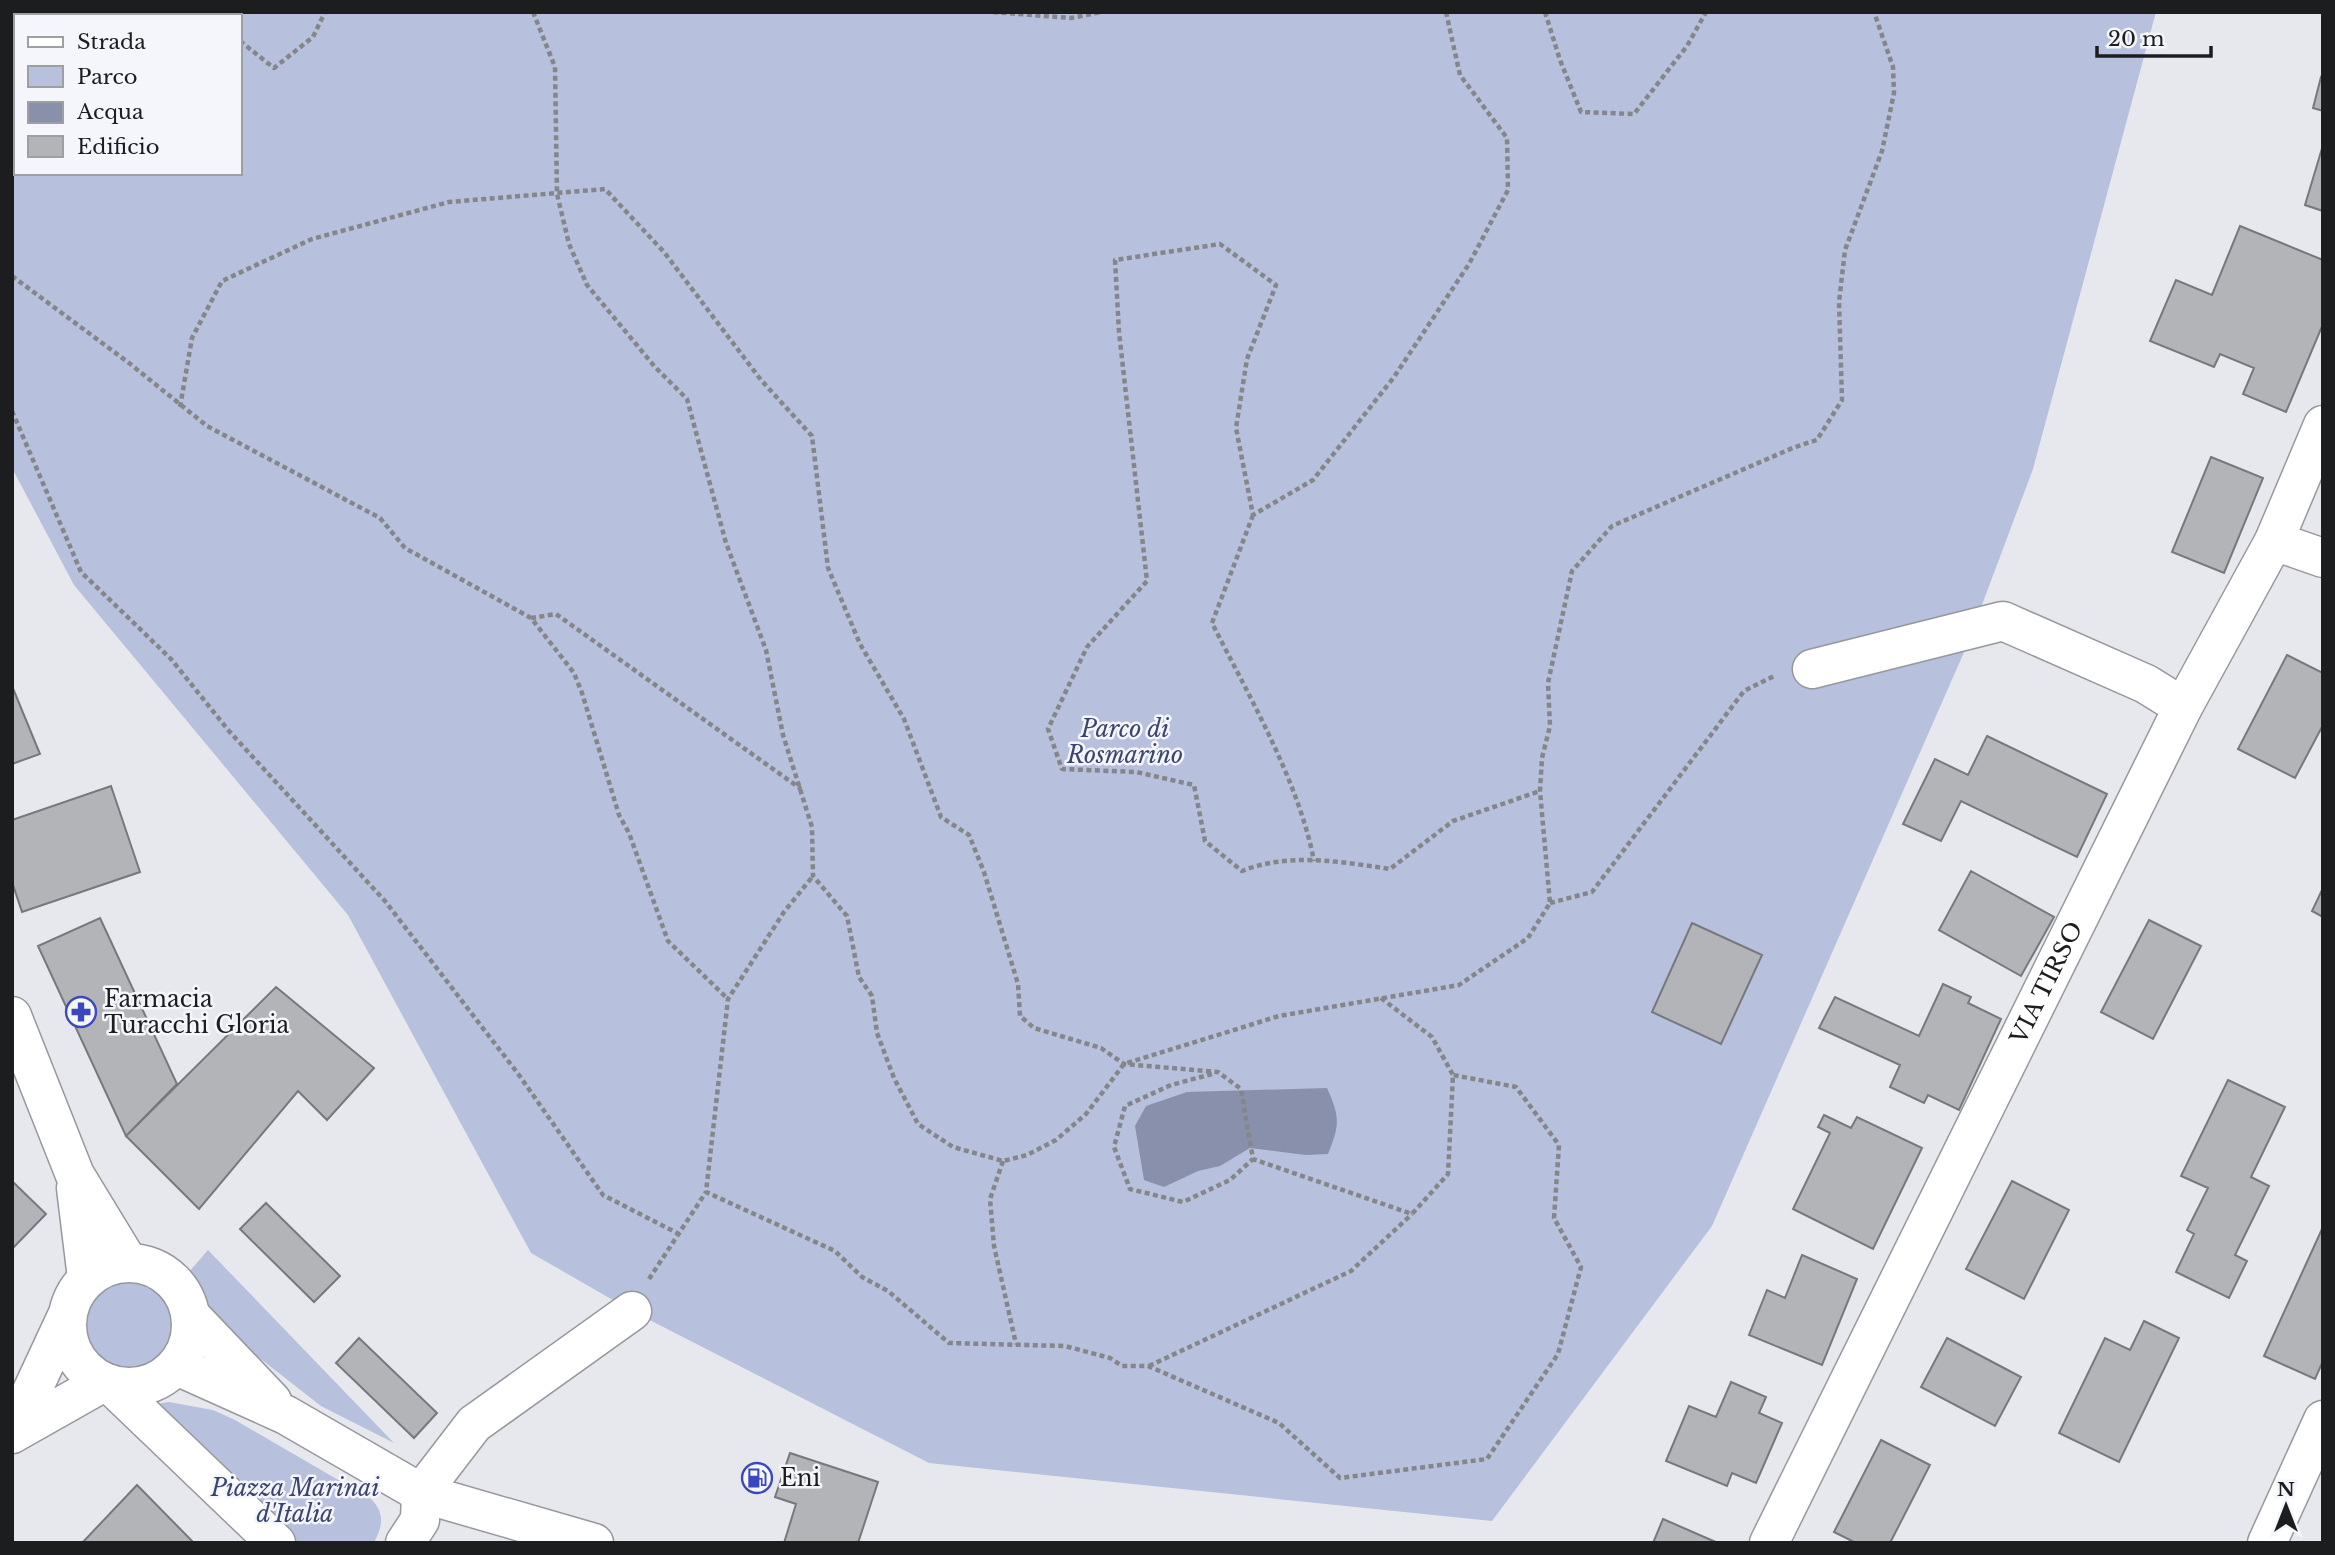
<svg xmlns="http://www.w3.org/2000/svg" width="2335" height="1555" font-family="'Libre Baskerville',serif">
  <rect width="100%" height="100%" fill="#e7e8ed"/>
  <path fill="#b7c0dc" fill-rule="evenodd" d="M12,12H2156L2033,469L1965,650L1712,1226L1492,1521L929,1463L632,1311L531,1253L348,915L74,585L12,468ZM16,16H240V173H16Z
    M208,1250L394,1443L321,1406L212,1321L189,1272Z
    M83 1325a46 46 0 1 1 92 0a46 46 0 1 1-92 0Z
    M169,1402L213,1410L235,1420L371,1499C385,1513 383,1525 374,1543H281L156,1404Z"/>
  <path fill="#8890ab" d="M1327,1088C1340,1117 1340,1124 1328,1154L1306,1155L1250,1148L1220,1166L1198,1171L1164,1187L1144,1180L1135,1126L1146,1106L1187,1092Z"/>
  <path fill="#b2b4b8" stroke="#77787d" stroke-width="2" d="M2321,77L2323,78V111L2313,108Z
    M2323,145V211L2305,205Z
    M2240,226L2323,260V324L2286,412L2243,394L2254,368L2220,354L2214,367L2150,341L2176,280L2212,295Z
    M2211,457L2263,478L2224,573L2172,552Z
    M2287,655L2323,673V725L2295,778L2238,749Z
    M12,686L40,754L12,764Z
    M1987,736L2107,794L2077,857L1961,801L1941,841L1903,824L1935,759L1968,775Z
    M111,786L140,872L22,912L12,882V820Z
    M1971,871L2054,917L2021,976L1939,930Z
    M2323,888V917L2312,911Z
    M100,918L177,1084L126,1136L38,946Z
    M2149,920L2201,946L2153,1039L2101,1012Z
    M1692,923L1762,955L1721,1044L1652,1012Z
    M1943,984L1971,997L1968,1003L2001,1019L1959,1110L1928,1095L1924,1103L1890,1087L1900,1065L1819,1028L1835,997L1919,1036Z
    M276,987L374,1068L327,1120L298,1091L199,1209L126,1136Z
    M2228,1080L2285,1107L2251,1177L2269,1186L2235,1255L2247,1261L2229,1298L2176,1272L2194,1234L2187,1230L2208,1188L2181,1176Z
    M1824,1115L1851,1128L1857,1117L1922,1148L1873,1249L1793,1209L1830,1133L1818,1127Z
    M12,1181L46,1214L12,1249Z
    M2012,1181L2069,1210L2024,1299L1966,1269Z
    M266,1203L340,1276L314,1302L240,1229Z
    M2322,1229L2323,1361L2315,1379L2264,1356Z
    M1802,1255L1857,1279L1822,1365L1749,1335L1767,1290L1785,1298Z
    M2144,1321L2179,1338L2119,1462L2059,1433L2105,1338L2130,1350Z
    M359,1338L437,1413L414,1438L336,1363Z
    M1947,1338L2021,1377L1995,1426L1921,1387Z
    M1731,1382L1766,1397L1759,1413L1782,1423L1756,1483L1732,1473L1727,1486L1666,1461L1689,1406L1716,1417Z
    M1881,1440L1930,1465L1890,1543H1856L1834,1532Z
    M790,1453L878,1482L858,1543H784L796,1504L775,1497Z
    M137,1485L194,1543H82Z
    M1663,1519L1718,1543H1653Z"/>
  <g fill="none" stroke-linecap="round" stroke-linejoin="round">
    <g stroke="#96989d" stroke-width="41">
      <g id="minor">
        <path d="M2274,541L2323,558"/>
        <path d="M1812,669L2003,621L2146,684L2183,707"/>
        <path d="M12,1016L75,1175L128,1262"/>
        <path d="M76,1188L87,1278"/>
        <circle cx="129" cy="1325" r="62"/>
        <path d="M192,1317L272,1401"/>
        <path d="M177,1366L286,1415L421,1493L594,1543"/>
        <path d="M110,1384L276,1543"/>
        <path d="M12,1434L66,1318"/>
        <path d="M12,1434L104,1382"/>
        <path d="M421,1493L474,1424L632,1311"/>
        <path d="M405,1543L420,1520L421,1493"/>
        <path id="s1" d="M1769,1543L2183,707L2274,541L2323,425"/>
        <path d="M2267,1543L2323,1420"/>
      </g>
    </g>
    <path stroke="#858689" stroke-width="4.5" stroke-dasharray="5 3.5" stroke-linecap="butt" d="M212,12L214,16
      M533,12L555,67L557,194L569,244L587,285L655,367L687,399L726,543L766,650L783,735L812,827L813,876L847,916L859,977L872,996L877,1033L894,1078L918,1124L953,1147L1003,1161L1027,1155L1056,1140L1086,1114L1124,1064L1279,1016L1459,985L1528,938L1550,903L1540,791L1542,758L1550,726L1548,683L1572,571L1612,526L1795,447L1817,440L1842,400L1839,302L1845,250L1882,151L1894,93L1893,67L1874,12
      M993,12L1071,18L1101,12
      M1446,12L1460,75L1507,138L1508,190L1469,264L1394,377L1313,480L1253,515L1236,428L1247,359L1276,285L1220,244L1115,260L1119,332L1147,581L1087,647L1048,729L1062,769L1136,772L1194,785L1205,841L1242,871C1289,852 1342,862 1390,869L1453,821L1540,791
      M1545,12L1560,60L1581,112L1634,114L1687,46L1706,12
      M240,41L274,68L313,37L325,12
      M12,276L129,363L207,426L380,518L405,548L531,618L574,673L582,693L619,815L629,833L668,941L728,999
      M180,407L192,338L222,281L312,239L449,202L605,189L664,252L761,380L812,436L828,568L860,644L904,719L941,817L969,835L984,872L1018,984L1020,1016L1034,1028L1101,1048L1124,1064L1218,1072L1241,1089L1253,1159L1412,1214L1448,1174L1453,1075L1516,1087L1559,1145L1554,1218L1581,1267L1558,1354L1487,1459L1340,1478L1279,1423L1148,1366H1122L1110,1358L1065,1346L949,1343L888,1291L862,1277L835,1251L706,1192L728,999L784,912L813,876
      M12,411L81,572L171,659L229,731L385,901L519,1075L603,1195L679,1234
      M1253,515L1212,623C1249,696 1299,782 1314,861
      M531,618L556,614L801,789
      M1550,903L1592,892L1744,691L1776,675
      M1381,998L1432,1037L1453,1075
      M1212,1074L1171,1085L1125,1106L1114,1147L1130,1189L1183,1202L1230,1180L1253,1159
      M1003,1161L990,1199L994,1246L1016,1344
      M649,1279L706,1192
      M1149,1366L1351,1271L1412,1214"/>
    <use href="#minor" stroke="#fff" stroke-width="38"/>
  </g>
  <defs>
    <g id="pharmacy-ring" transform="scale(1.575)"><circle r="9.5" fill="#f4f6fb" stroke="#3a48bb" stroke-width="1.5"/><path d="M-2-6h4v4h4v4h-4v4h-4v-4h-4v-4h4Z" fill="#3a48bb"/></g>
    <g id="fuel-ring" transform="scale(1.575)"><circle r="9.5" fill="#f4f6fb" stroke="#3a48bb" stroke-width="1.5"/><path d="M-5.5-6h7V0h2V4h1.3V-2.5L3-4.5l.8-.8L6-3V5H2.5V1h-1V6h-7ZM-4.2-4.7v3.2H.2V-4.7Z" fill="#3a48bb"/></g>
  </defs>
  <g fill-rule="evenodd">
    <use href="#pharmacy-ring" x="81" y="1012"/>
    <use href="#fuel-ring" x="757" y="1478"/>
  </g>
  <g text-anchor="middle" stroke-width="5" stroke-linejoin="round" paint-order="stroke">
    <g font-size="23" font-style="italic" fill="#3a446e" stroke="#f4f6fb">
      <text x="1125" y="737">Parco di<tspan x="1125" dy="26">Rosmarino</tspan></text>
      <text x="295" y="1496">Piazza Marinai<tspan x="295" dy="26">d'Italia</tspan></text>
    </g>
    <g font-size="23" fill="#1c1d1f" stroke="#f4f6fb">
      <text dy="8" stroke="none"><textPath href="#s1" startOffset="625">VIA TIRSO</textPath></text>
    </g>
    <g font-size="23" fill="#1c1d1f" stroke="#f4f6fb" text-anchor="start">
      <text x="104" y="1007">Farmacia<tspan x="104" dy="26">Turacchi Gloria</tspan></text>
      <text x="780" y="1486">Eni</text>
    </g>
  </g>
  <rect width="2335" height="1555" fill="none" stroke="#1c1d1f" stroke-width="28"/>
  <rect x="14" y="14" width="228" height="161" fill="#f4f6fb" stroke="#9e9fa3" stroke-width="2"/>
  <rect x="28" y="37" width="35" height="10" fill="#ffffff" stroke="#9e9fa3" stroke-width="2"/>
  <text x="77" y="49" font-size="21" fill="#1c1d1f">Strada</text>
  <rect x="28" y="66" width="35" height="21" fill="#b7c0dc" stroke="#9e9fa3" stroke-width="2"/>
  <text x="77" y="84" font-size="21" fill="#1c1d1f">Parco</text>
  <rect x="28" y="102" width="35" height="21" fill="#8890ab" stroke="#9e9fa3" stroke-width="2"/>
  <text x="77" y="119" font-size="21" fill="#1c1d1f">Acqua</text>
  <rect x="28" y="136" width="35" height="21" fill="#b2b4b8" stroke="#9e9fa3" stroke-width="2"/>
  <text x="77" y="154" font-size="21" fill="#1c1d1f">Edificio</text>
  <g transform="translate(2286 1506)" stroke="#f4f6fb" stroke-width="5" paint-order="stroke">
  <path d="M0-5L12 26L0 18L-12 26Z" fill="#1c1d1f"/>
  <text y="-10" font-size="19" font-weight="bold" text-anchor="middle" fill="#1c1d1f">N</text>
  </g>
  <path d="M2097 46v10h114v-10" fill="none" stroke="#1c1d1f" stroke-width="3.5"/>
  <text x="2108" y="46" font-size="21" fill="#1c1d1f" stroke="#f4f6fb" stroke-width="5" paint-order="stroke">20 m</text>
</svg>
